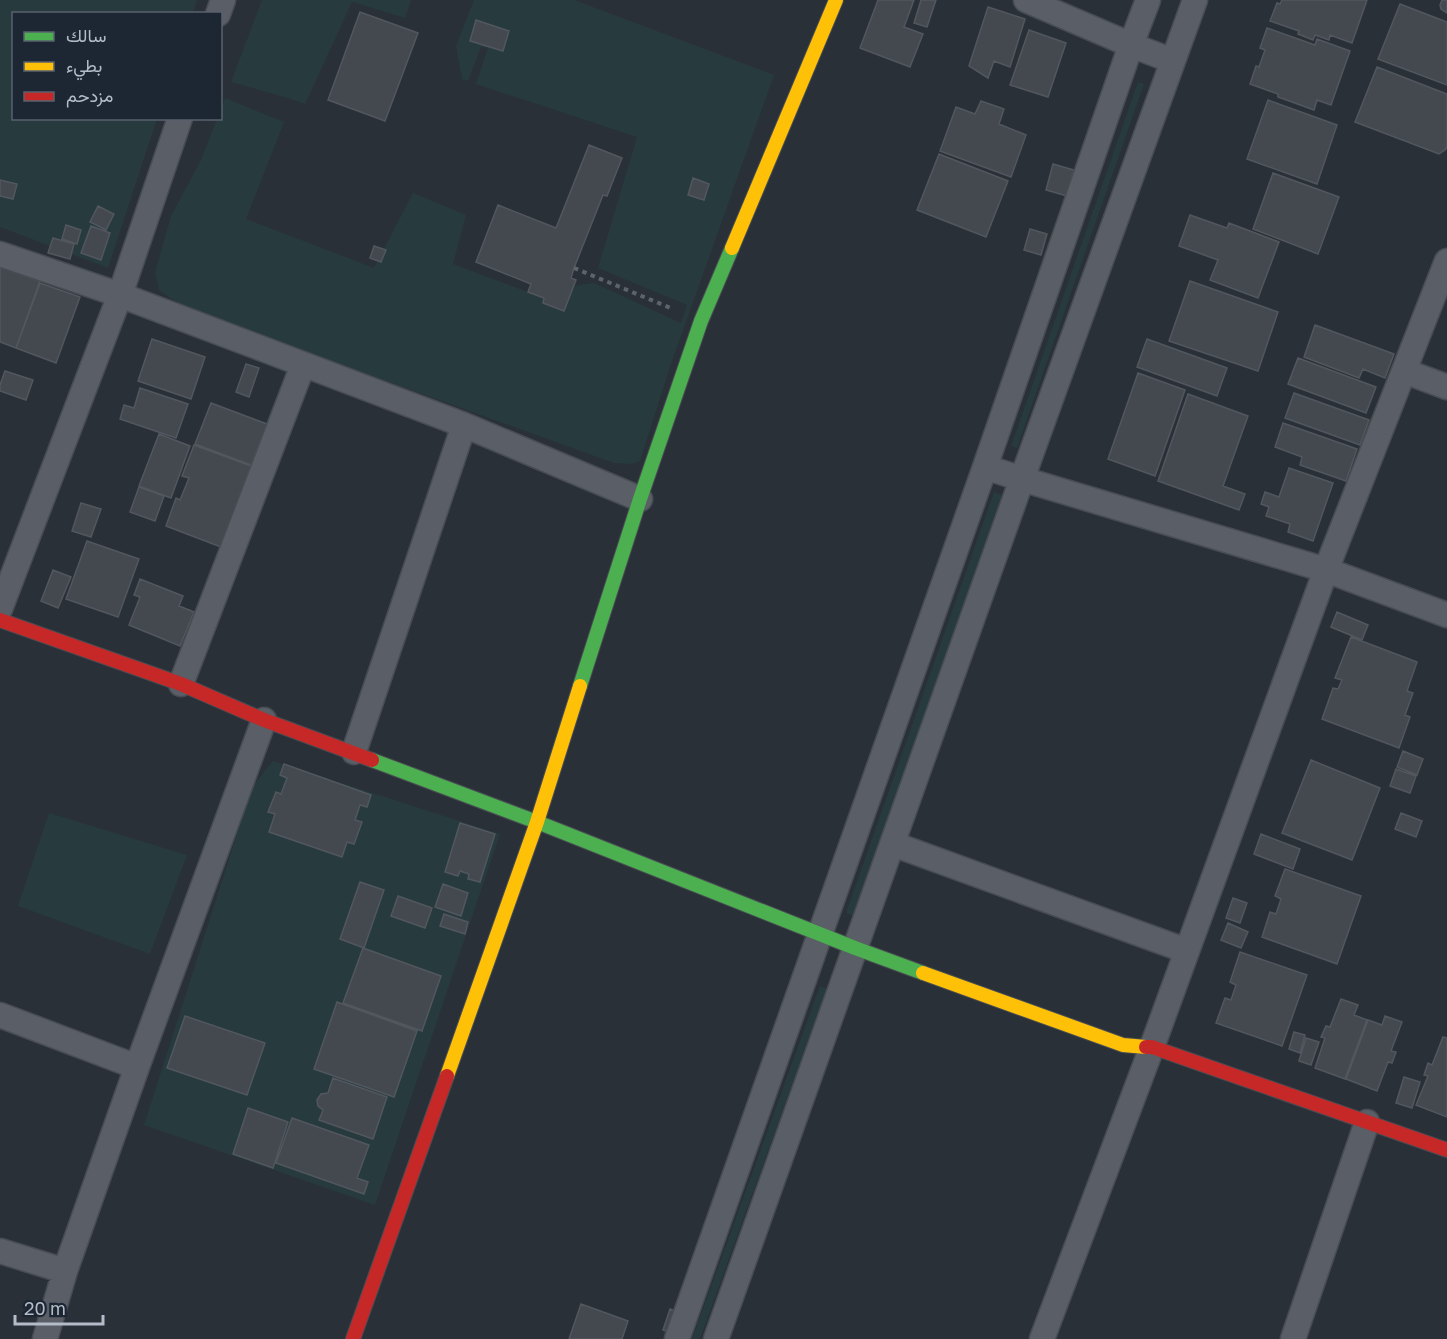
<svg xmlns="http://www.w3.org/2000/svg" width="1447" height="1339" font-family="'Golos Text',Vazirmatn,sans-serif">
  <rect width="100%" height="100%" fill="#2a3038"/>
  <path fill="#273a3e" d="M0,0H197L193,13L14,14V118L157,119L108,268L0,227Z
    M262,0H411L405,18L352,2L305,104L291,99L231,82Z
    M474,0H574L774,75L670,367L640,461L631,464L614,463L236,327L205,318L170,298L159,290L155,273L171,216L200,162L217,119L220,118L221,109L225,98L284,122L246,219L374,268L413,193L466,215L453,264L528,292L594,283L681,323L687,305L598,268L637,137L476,84L488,48L481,47L468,81L462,79L456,46Z
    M1138,82L1144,84L1017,448L1011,446Z
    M994,492L1002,495L854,916L846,913Z
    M273,761L500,834L375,1205L144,1125L252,787Z
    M49,813L187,855L150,954L18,906Z
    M820,986L827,988L700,1339H692Z"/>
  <path fill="#444950" stroke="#52575f" stroke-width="1.5" d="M878,0H914L904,27L923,34L910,67L860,48Z
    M921,0H936L927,27L914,23Z
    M1282,0H1367L1352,43L1330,35L1329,40L1315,35L1313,40L1298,34L1299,31L1270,21L1277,3L1280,4Z
    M1442,0H1447V13L1441,9L1440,5Z
    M1400,4L1447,22V85L1378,59Z
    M988,7L1025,19L1010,67L994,61L988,78L969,66Z
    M360,12L418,33L385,121L328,100Z
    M476,20L509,31L503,51L470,41Z
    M1267,28L1315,45L1317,39L1350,51L1331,105L1317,100L1314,110L1278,97V94L1250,84L1256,66L1259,67L1265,50L1260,48Z
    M1029,30L1066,43L1048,97L1010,85Z
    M1377,67L1447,94V147L1445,150L1439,154L1355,122Z
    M1268,100L1337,125L1317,184L1247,159Z
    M981,101L1004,109L999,124L1026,135L1011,177L940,151L956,107L975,114Z
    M589,145L622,158L607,196L603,195L574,268L571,278L576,280L564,311L543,303L544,298L528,292L531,284L476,262L498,205L556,228Z
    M939,154L1008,181L986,237L917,210Z
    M1053,164L1074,170L1067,196L1046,190Z
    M1273,173L1339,197L1318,254L1253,229Z
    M693,178L709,184L704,200L688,195Z
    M0,180L17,184L13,199L0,196Z
    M98,206L114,214L106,230L90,222Z
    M1190,215L1227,228L1229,223L1279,242L1258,298L1210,280L1218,260L1179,246Z
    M66,225L81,230L77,244L62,239Z
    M91,226L110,233L101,260L81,253Z
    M1030,229L1047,234L1041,255L1024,250Z
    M53,238L74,244L70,259L48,253Z
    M374,246L386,250L381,262L370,258Z
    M0,267L40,281L16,348L0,342Z
    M1190,281L1278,312L1258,371L1169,341Z
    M40,283L80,297L56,363L16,348Z
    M1315,325L1394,354L1385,378L1363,369L1359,378L1304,357Z
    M152,339L205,357L191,399L138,381Z
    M1147,339L1227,368L1217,396L1137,367Z
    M1298,358L1376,387L1366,413L1288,384Z
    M246,364L259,368L249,397L236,392Z
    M5,371L33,380L26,400L0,391V385Z
    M1138,373L1185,390L1155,476L1108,459Z
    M140,388L188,404L176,438L120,419L124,405L134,408Z
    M1294,393L1369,420L1360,445L1285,418Z
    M1188,394L1248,416L1223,486L1245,494L1239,510L1158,481Z
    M211,403L267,424L251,465L195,444Z
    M1283,423L1357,449L1346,481L1300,465L1302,457L1275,447Z
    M159,434L190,446L171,498L139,486Z
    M194,445L251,466L221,547L166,526L176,498L180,500L189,478L182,476Z
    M1289,468L1333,483L1313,541L1288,532L1290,524L1266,516L1269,507L1261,504L1265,492L1279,497Z
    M139,487L164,496L155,521L130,512Z
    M81,503L101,509L91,537L72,531Z
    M87,541L139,559L118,617L66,599Z
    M53,570L71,577L58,608L41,601Z
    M140,579L183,596L179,606L194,612L180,646L129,625L140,597L134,595Z
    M1337,612L1368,625L1362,640L1331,627Z
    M1351,637L1417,662L1407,691L1413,693L1405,715L1410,717L1399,748L1322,719L1333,688L1338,689L1342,680L1335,678Z
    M1403,751L1423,759L1417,775L1397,767Z
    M1311,760L1380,788L1352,860L1282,833Z
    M284,764L371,795L367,807L360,805L355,820L362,822L354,844L347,842L342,857L269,832L275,814L268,812L276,792L281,794L287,778L280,775Z
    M1396,769L1416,776L1410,793L1390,786Z
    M1401,813L1422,821L1416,837L1395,829Z
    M460,823L495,834L480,882L468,879L469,874L460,871L458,876L445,872Z
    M1261,834L1300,849L1293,869L1254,854Z
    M1285,869L1361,896L1337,964L1262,937L1270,912L1276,914L1281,899L1275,896Z
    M360,882L384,890L364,948L340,939Z
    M443,884L468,893L461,916L435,907Z
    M398,896L432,908L425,928L391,916Z
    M1233,898L1247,903L1240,923L1226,918Z
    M444,914L468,922L465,934L440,926Z
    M1228,923L1248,932L1241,948L1221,940Z
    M363,948L441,976L422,1031L343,1003Z
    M1240,952L1307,975L1282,1046L1216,1023L1225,998L1231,1000L1236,985L1230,982Z
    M1341,999L1358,1005L1354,1015L1367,1020L1345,1079L1315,1068L1325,1038L1321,1037L1326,1026L1330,1027Z
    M337,1002L417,1031L394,1097L314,1069Z
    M185,1016L265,1043L247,1095L167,1068Z
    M1385,1016L1402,1022L1391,1051L1396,1052L1392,1063L1388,1062L1377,1091L1346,1079L1368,1020L1382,1025Z
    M1294,1032L1305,1035L1300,1053L1289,1049Z
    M1443,1037L1447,1038V1117L1416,1105L1428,1076L1424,1075L1428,1063L1432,1065Z
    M1306,1038L1319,1042L1311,1065L1299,1061Z
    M1404,1077L1420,1082L1412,1108L1396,1103Z
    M333,1078L387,1097L373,1139L319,1120L323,1110L318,1106L317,1100L321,1094L328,1093Z
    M248,1108L288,1122L273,1168L233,1154Z
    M292,1118L369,1145L357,1178L368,1182L364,1194L276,1163Z
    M581,1304L628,1321L622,1339H569Z
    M670,1309L679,1313L672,1333L663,1330Z"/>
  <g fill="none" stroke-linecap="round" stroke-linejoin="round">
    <g stroke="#484c53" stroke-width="27">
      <path id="street" d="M1026,0L1131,45L1173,61
        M218,14L223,0
        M0,254L120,295L464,425L640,499
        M1404,371L1447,387
        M985,467L1022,479L1326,570L1447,615
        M0,609L120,295L180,118
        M181,684L303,365
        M354,752L464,425
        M893,844L1187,951
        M0,1015L137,1067
        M0,1251L65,1271
        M45,1339L65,1271L137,1067L264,720
        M677,1339L985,467L1131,45L1148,0
        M716,1339L1022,479L1195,0
        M1042,1339L1152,1047L1326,570L1447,261
        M1293,1339L1367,1122"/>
    </g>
    <g stroke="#484c53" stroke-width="16">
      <path id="fast" d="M580,686L640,499L701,321L732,248
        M372,760L537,822L855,948L923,973"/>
    </g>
    <g stroke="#484c53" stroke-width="16">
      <path id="slow" d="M732,248L836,0
        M923,973L1123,1045L1146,1047
        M447,1076L537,822L580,686"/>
    </g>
    <g stroke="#484c53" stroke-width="16">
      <path id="jam" d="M0,620L181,684L264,720L372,760
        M1146,1047H1152L1447,1150
        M353,1339L447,1076"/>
    </g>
    <path stroke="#5d636a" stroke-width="4" stroke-dasharray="4.5 4.5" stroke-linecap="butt" d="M574,268L673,309"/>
    <use href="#street" stroke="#5a5e66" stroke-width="24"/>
    <use href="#fast" stroke="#4caf50" stroke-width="14"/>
    <use href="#slow" stroke="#ffc107" stroke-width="14"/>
    <use href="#jam" stroke="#c62828" stroke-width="14"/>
  </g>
  <rect x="12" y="12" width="210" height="108" fill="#1d2633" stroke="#59626f" stroke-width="1.5"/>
  <rect x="24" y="32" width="30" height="9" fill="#4caf50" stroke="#59626f" stroke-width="1.5"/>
  <text x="66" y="42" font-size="18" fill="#b4bcc9">سالك</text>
  <rect x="24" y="62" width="30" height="9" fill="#ffc107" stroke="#59626f" stroke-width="1.5"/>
  <text x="66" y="72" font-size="18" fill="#b4bcc9">بطيء</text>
  <rect x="24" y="92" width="30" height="9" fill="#c62828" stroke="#59626f" stroke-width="1.5"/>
  <text x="66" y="102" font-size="18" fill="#b4bcc9">مزدحم</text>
  <path d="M15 1315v9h88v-9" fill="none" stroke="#b4bcc9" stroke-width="3"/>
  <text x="24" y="1315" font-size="18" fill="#b4bcc9" stroke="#1d2633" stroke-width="4.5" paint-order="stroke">20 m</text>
</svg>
